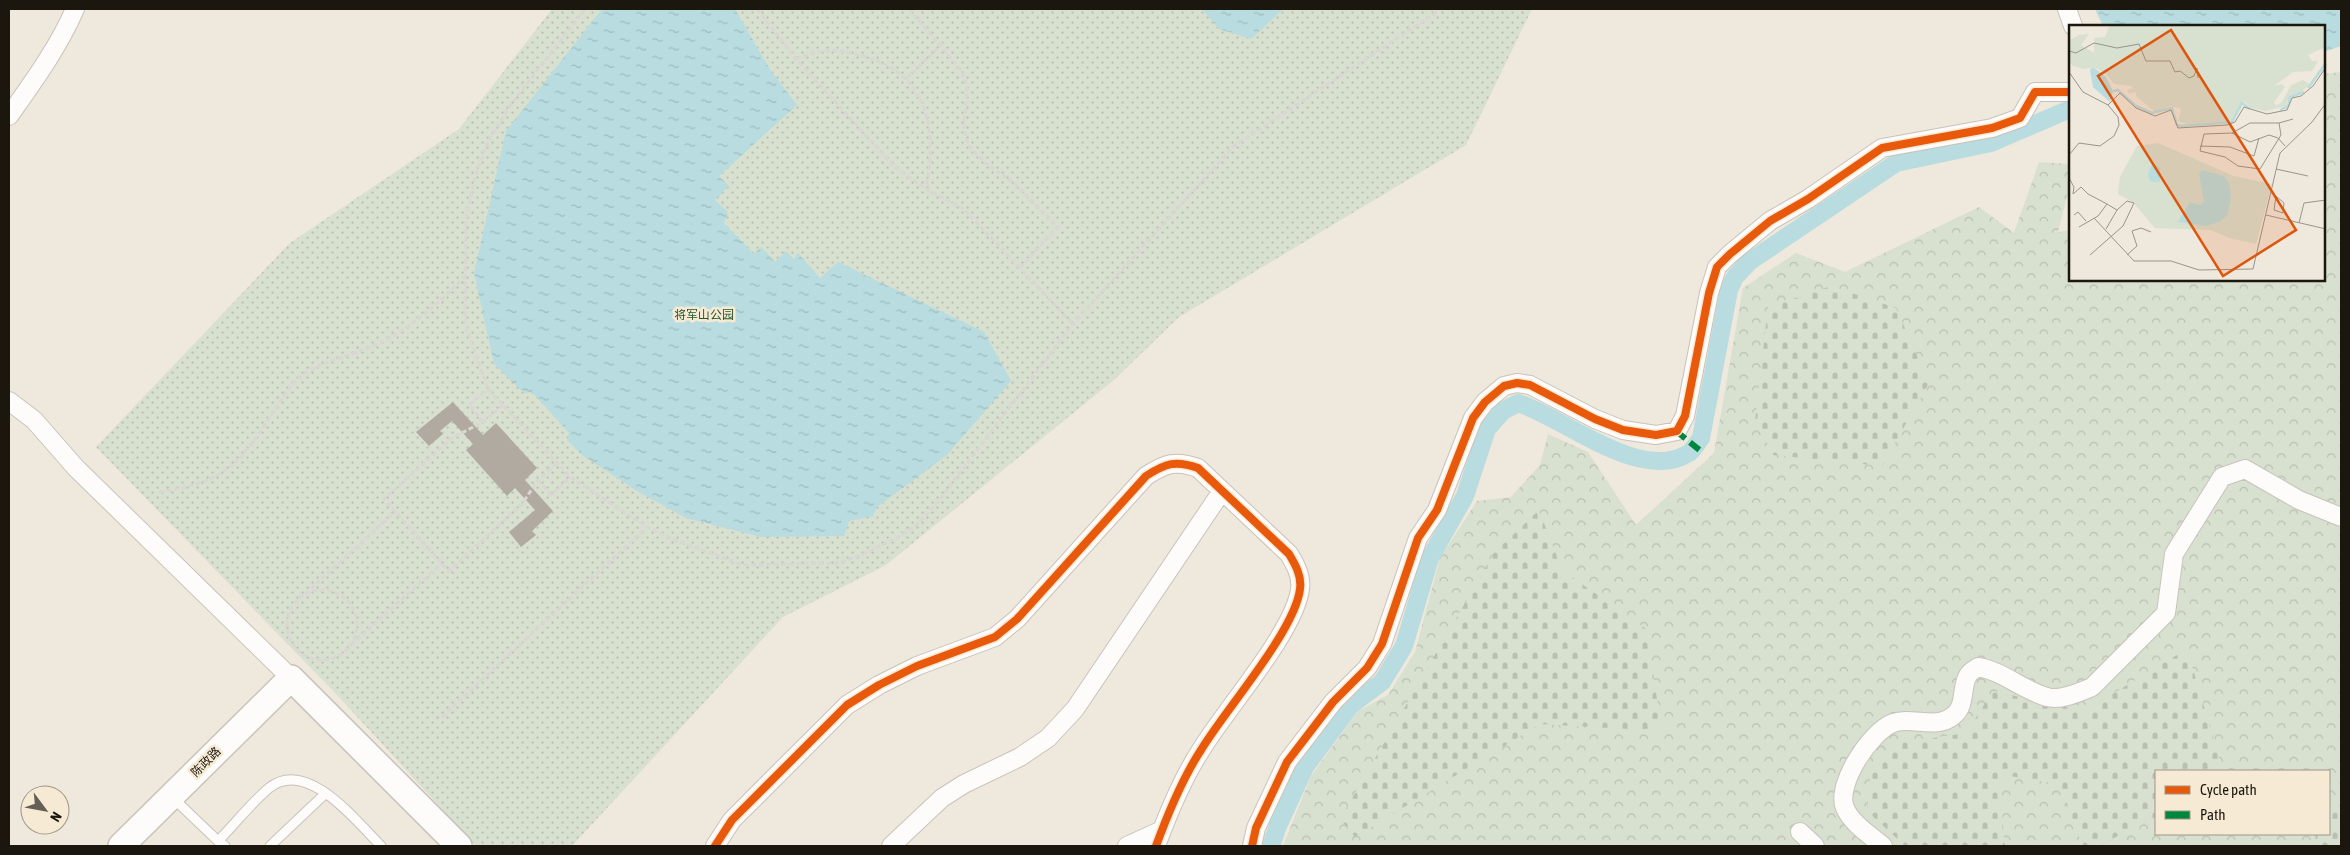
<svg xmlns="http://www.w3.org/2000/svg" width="2350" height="855" font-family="'Asap Condensed','Noto Sans SC',sans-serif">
  <defs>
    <pattern id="forest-crowns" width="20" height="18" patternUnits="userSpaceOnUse" patternTransform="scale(1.25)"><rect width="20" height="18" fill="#d8e0d0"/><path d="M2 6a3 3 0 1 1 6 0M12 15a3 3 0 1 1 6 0" fill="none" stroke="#b9bfb1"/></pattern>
    <pattern id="cemetery-stones" width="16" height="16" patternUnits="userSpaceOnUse" patternTransform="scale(1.25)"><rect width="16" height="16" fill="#d8e0d0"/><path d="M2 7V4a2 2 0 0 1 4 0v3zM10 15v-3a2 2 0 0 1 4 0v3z" fill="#b9bfb1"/></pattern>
    <pattern id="park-dots" width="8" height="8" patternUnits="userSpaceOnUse" patternTransform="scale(1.25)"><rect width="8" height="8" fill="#d8e0d0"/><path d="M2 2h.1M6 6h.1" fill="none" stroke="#b9bfb1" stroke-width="1.8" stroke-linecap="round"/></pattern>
    <pattern id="water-ripples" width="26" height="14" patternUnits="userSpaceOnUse" patternTransform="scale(1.25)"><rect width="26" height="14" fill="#b8dcdf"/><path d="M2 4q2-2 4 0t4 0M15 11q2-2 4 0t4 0" fill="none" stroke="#9ebcbe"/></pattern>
  </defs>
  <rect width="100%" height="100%" fill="#efe8dc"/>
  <path fill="url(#forest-crowns)" fill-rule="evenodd" d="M2341,72V846H1283L1311,776L1358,711L1388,695L1415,652L1440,558L1477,501L1511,497L1540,465L1548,434L1588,452L1636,525L1714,453L1743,288L1796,253L1845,272L1979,207L2014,233L2039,162L2070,164V185L2058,232L2070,230V280H2324V74ZM2156,771H2329V834H2156Z"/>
  <path fill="url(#cemetery-stones)" d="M1831,286L1896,308L1929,383L1882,466L1773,455L1755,421L1768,307Z
    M1539,510L1562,570L1646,629L1662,731L1540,724L1355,837L1340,819L1494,553Z
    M2187,649L2223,771H2156V817L2098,846H2083L2058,784L1998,774L2005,846H1905L1867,811L1870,776L1902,743L1966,733L1993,691L2084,711Z
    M2341,812V846H2314L2316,834H2329V813Z"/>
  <path fill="url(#park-dots)" d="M552,9H1532L1466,145L1179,317L1115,379L886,565L783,617L572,846H476L339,697L96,447L290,243L459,129Z"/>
  <path fill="url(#water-ripples)" d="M602,9H735L771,71L797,105L719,176L729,186L715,200L728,212L724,223L754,254L761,247L775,262L786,251L794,259L798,253L820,278L838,262L984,332L1011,381L946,456L877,507L873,516L849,521L844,536L761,537L686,518L637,491L582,455L567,440L569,433L532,392L524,393L494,364L474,273L506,131Z
    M1202,9H1283L1251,39L1219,29Z
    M2095,9H2341V46L2324,52V26H2103Z"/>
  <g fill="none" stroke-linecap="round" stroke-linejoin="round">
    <path stroke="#b8dcdf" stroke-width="18" d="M1271,846L1278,826L1305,767L1351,705L1382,682L1404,646L1430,558L1465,496L1487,429L1503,411L1518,403C1563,417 1641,484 1689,453C1693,450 1697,443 1701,438L1729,290L1735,277L1749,262L1896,163L1991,143L2070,109"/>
  </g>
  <path fill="#b0aaa1" d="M453,402L483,435L496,423L537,468L525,480L553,511L532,531L536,535L521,547L509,532L535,510L515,488L507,496L466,450L473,444L452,421L440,431L443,434L429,446L416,432Z"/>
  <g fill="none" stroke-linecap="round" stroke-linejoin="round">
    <g stroke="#c8c3ba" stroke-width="11">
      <path id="lane" d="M173,798L218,841
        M225,846L218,841C235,824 251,803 269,788C307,757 357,822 381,846
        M270,846L326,793"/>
    </g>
    <g stroke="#c8c3ba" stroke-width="20">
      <path id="street" d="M2067,9L2073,26
        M9,116C33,82 58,48 75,9
        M9,401L34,420L76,468L291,678
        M1800,832L1815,846
        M715,846L732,820L847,705L879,685L917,666L995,637L1017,619L1146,476C1166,463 1176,460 1198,468L1289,554C1295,564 1302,576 1300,589C1295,631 1225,710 1201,750C1184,776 1167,816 1156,846
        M891,846L942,798L964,784L1020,757L1048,738L1075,709L1222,491
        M1127,846L1162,830
        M1252,846L1256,828L1287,762L1333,702L1367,668L1382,644L1418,538L1437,510L1473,418L1485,402L1504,386L1517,383L1530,385L1595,419L1623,430L1656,435L1677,431L1685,416L1709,293L1717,267L1730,254L1770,221L1808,199L1882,148L1992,128L2020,118L2035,92H2070
        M1883,846C1870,835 1852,824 1845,808C1835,785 1871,731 1893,723C1912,716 1936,730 1953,716C1967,706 1960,686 1969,674C1971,671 1975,669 1978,667C2003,671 2022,690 2047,697C2060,701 2080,692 2092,687L2166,613L2174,554L2222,477L2245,469L2299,500L2341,517"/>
    </g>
    <g stroke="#c8c3ba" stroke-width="28">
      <path id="secondary" d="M121,846L291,678L459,846"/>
    </g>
    <path stroke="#d9d6d3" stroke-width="3" stroke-dasharray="5 2.5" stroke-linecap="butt" d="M585,9L510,106L488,142L475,177L466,218L465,324L488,389L570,477L647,527L677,541L743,565L837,563L864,554L895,539L916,526L937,503L1073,324L1234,146L1437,12V9
      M757,9L796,59L895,167L926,189L964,209L1073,324
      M909,9L961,70L967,86L964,128L968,145L984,162L1013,182L1058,227L1020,268
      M796,59C827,48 834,48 866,57C930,76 937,132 926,189
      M907,78L944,42
      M503,405L483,422L452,438L384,499L449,571L522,504L538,480L557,463
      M483,422L469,405L488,389
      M538,480L551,495L570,477
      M159,492C224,483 239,465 274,411C284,396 292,381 307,372C327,360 350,356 371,347C408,331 437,305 464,277
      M287 625a35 35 0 1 1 70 0a35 35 0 1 1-70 0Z
      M305,594L395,512
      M351,645L442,563
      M442,717L647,527"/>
    <use href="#lane" stroke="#fdfcfa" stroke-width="9"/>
    <use href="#street" stroke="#fdfcfa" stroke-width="18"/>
    <use href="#secondary" stroke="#fdfcfa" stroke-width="25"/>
    <path stroke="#00873e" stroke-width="6" stroke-dasharray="12 6" stroke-linecap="butt" d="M1676,431L1702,452"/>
    <g stroke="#f7ead4" stroke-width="11">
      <path id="cycleway" d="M715,846L732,820L847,705L879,685L917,666L995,637L1017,619L1146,476C1166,463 1176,460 1198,468L1289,554C1295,564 1302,576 1300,589C1295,631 1225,710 1201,750C1184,776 1167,816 1156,846
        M1252,846L1256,828L1287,762L1333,702L1367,668L1382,644L1418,538L1437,510L1473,418L1485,402L1504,386L1517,383L1530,385L1595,419L1623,430L1656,435L1677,431L1685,416L1709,293L1717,267L1730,254L1770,221L1808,199L1882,148L1992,128L2020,118L2035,92H2070"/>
    </g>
    <use href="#cycleway" stroke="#e8590c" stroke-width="8"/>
  </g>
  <g text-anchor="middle" stroke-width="5" stroke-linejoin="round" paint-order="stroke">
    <g font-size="12" fill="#24572e" stroke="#f7ead4">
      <text x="704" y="319">将军山公园</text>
    </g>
    <g font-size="12" fill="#1b170f" stroke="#f7ead4">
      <text transform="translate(206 762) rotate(-45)" y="4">陈政路</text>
    </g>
  </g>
  <g transform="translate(2069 25)">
    <rect width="256" height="256" fill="#efe8dc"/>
    <path d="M40,1H256V30L254,23L239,30L243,36H249L243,46L224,47L205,61L213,59L216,62L205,77L207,81L213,77L222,60L234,55L241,59L231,68L221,70L216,81L197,86L182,83L175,76L163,96L118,99L109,96L112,84L102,81L86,87L67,71V67L60,69L58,65L64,63L62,61L45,59L36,48L25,42L15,44L4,41L0,36V16L10,10L20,9L12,20L25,28V13L36,12Z" fill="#d8e0d0"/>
    <path d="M93,1H133L124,7L131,14L127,22L122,23L110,11L100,10ZM102,20L116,28L112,34L114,39L122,33L124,49H116L107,44L104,36L93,30ZM80 74a9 9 0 1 1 18 0a9 9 0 1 1-18 0ZM128,70L134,81L153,93H116L120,77Z" fill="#d8e0d0"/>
    <path d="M89,118L165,151L203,159L187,219L160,213L141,205L86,203L64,177L49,169L51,152L68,121Z" fill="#d8e0d0"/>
    <path d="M24,42L37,52L44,66L41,77L24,62L21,45ZM83,139L91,142V157L81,156L79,149ZM133,145L155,151L160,158L162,171L159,189L152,196L138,201L109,197L121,177L131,180L135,177L130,149Z" fill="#b8dcdf"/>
    <path fill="none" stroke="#b8dcdf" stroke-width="2.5" d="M239,63L257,38M44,66L49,65L67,81L83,88L103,83L108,100L112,101L163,97L173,78L181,84M211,85L219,81L221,72L235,67"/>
    <path fill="none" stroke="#9a948a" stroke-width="1" d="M0,26L7,28L25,18L48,23L70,19L77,36H101L106,47L111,46L120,53L125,51L128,43L129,53M0,47L14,67L39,80L49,92L50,100L45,111L31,121L10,118L0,130M39,80L51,68L67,83L79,88L86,91L102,85L109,103L158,100L166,97L175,82L198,89L218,85L223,73L232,71L244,61L257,42M210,98L212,110L191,144L169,141L156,132L131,126L135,109L163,108L181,98H210L224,94M163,108L181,117L200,110L209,113L216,121M131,121L161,122L185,131L190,113M207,144L239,151M0,153L5,162L4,169L12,162L19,169L38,179M207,171L215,178L214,188L205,185ZM5,190L9,187L17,196M197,190L257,204M25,193L65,236H102L130,245L184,244L211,128L243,97L257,78M230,198L235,178L257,175M10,202L29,191L38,179L48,185M21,230L54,201L65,178L58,176L48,185L37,204M58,230L68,221L63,206L72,203L82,207"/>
    <path fill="#de560c" fill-opacity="0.15" stroke="#de560c" stroke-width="2.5" d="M102,5L227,205L154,251L29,51Z"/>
    <rect width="256" height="256" fill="none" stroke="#1b170f" stroke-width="2.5"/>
  </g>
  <rect width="2350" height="855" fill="none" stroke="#1b170f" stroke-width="20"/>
  <rect x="2155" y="770" width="175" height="65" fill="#f7ead4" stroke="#9f9685"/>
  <rect x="2165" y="786" width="25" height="8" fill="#e8590c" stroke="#9f9685"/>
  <text x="2200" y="795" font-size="15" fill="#1b170f">Cycle path</text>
  <rect x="2165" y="811" width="25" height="8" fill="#00873e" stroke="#9f9685"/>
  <text x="2200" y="820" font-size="15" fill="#1b170f">Path</text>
  <g transform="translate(45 810) rotate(122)"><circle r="24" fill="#f7ead4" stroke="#9f9685"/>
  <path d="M0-4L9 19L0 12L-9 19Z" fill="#656057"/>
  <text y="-8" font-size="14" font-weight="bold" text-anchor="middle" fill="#1b170f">N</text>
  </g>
</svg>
